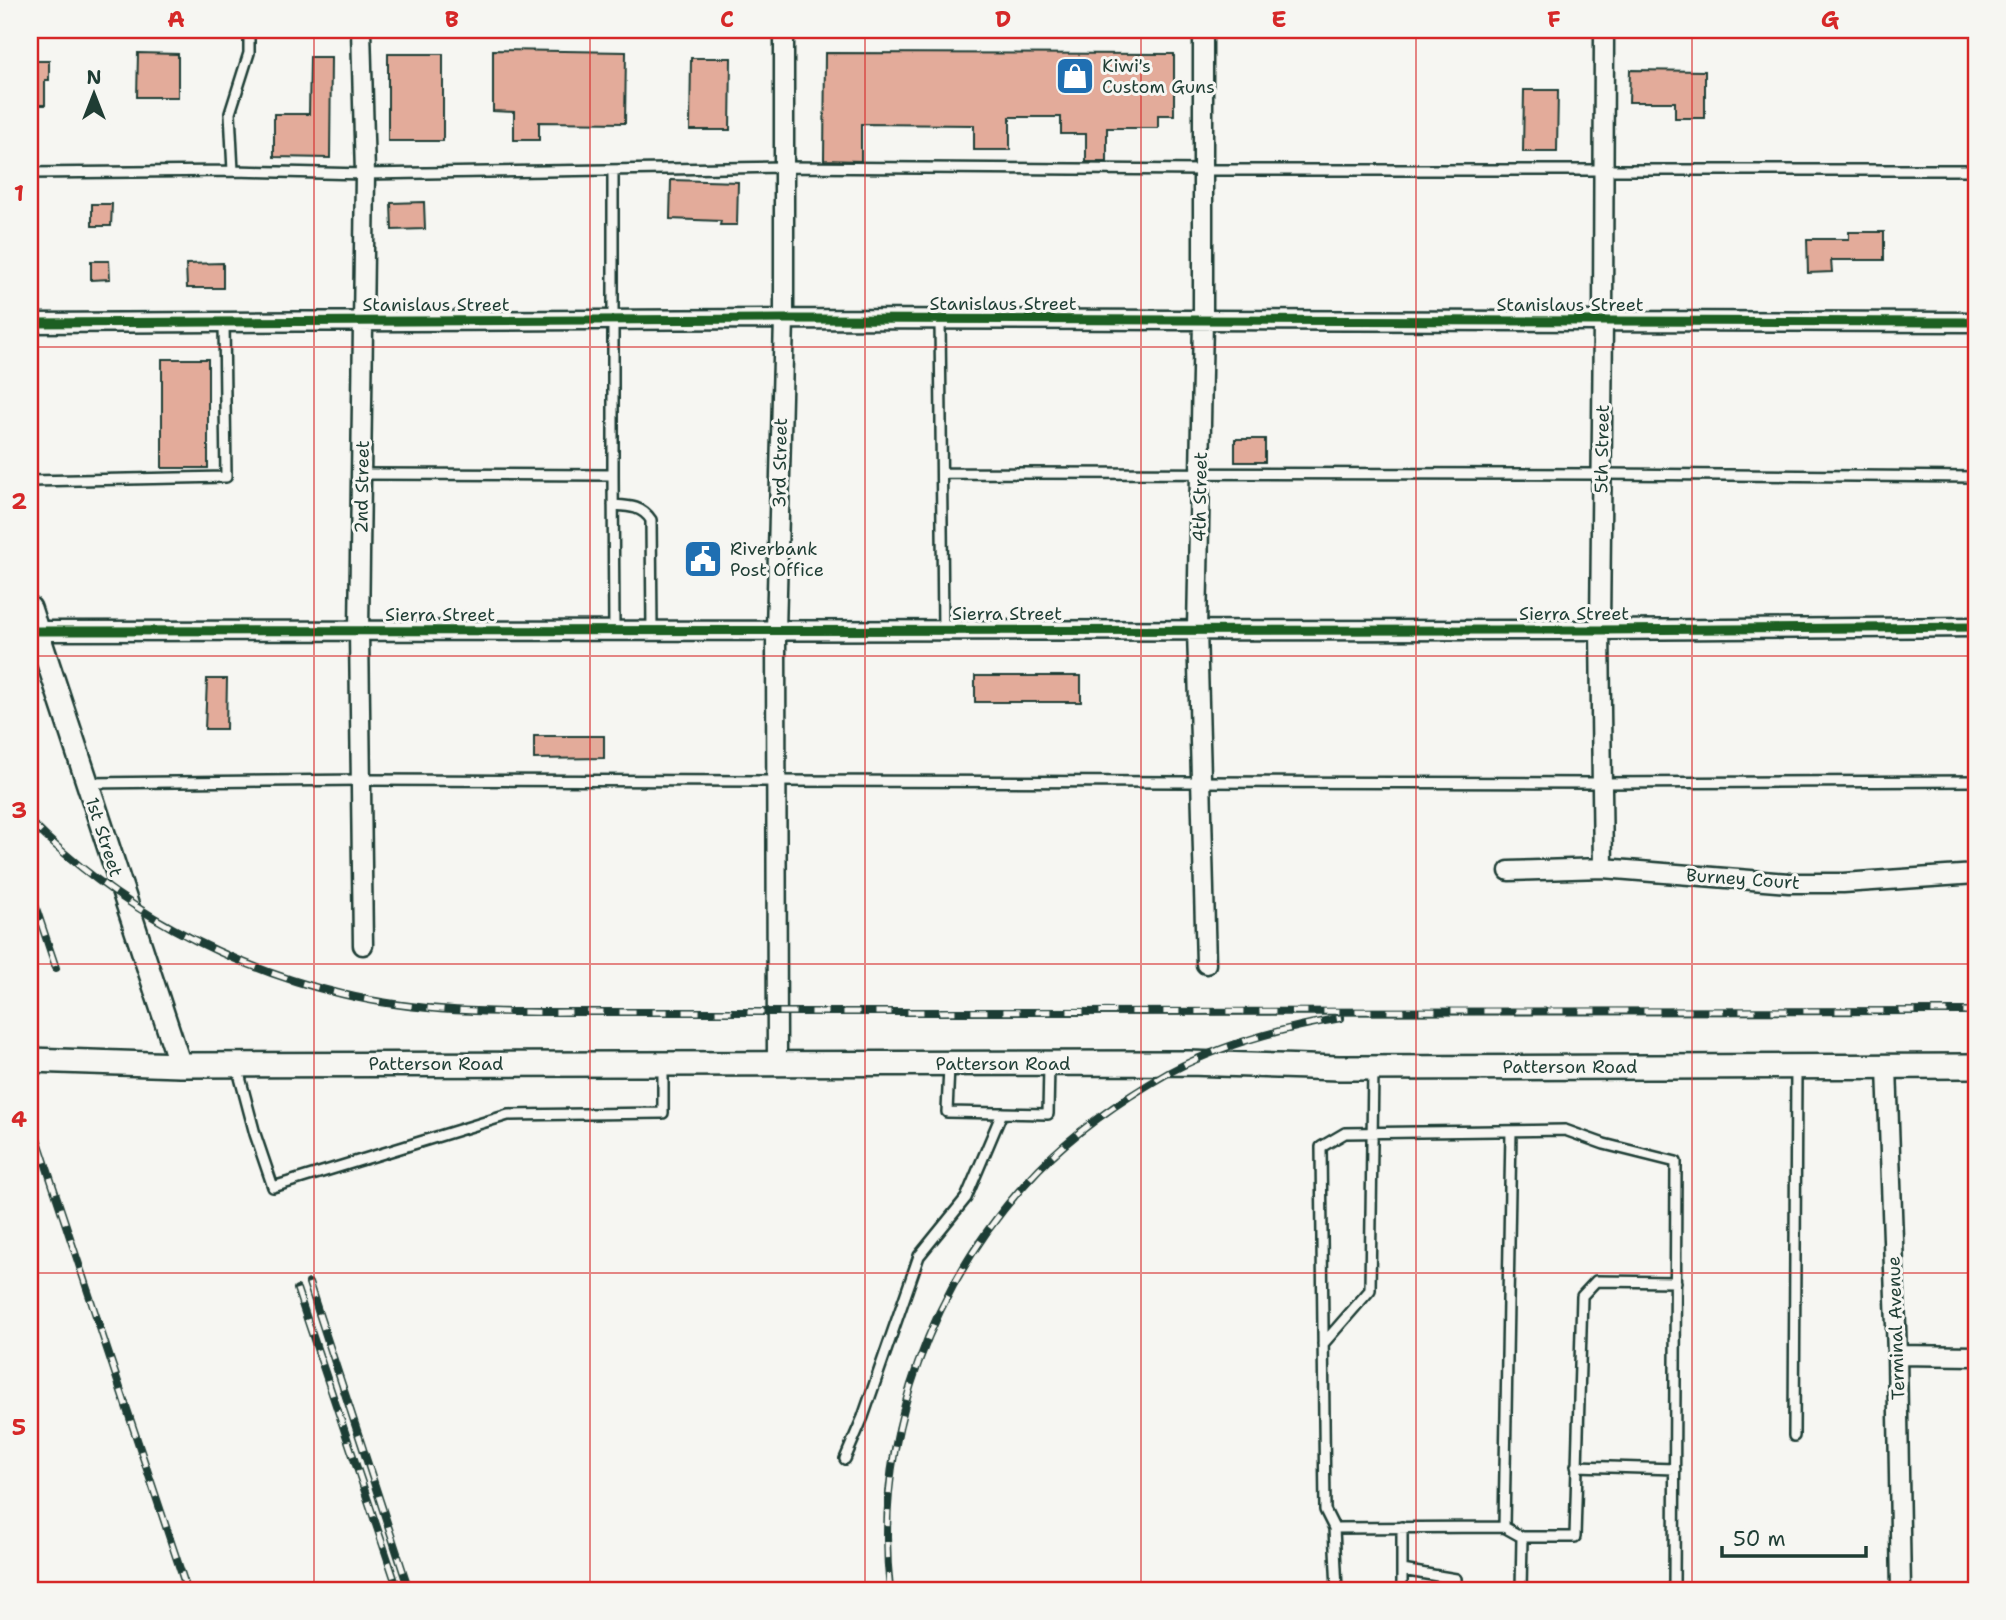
<svg xmlns="http://www.w3.org/2000/svg" width="2006" height="1620" font-family="'Shantell Sans',sans-serif">
  <rect width="100%" height="100%" fill="#f6f6f2"/>
  <filter id="ink" filterUnits="userSpaceOnUse"><feTurbulence type="fractalNoise" baseFrequency=".0143" numOctaves="2"/><feDisplacementMap in="SourceGraphic" scale="14" xChannelSelector="R" yChannelSelector="G"/><feConvolveMatrix kernelMatrix="1 2 1 2 8 2 1 2 1" color-interpolation-filters="sRGB"/></filter>
  <g filter="url(#ink)">
    <path fill="#e3ab9a" stroke="#1f3d34" stroke-width="2" d="M493,50L626,52L625,123L539,122V140H514V112L493,111Z
      M138,53L178,54V97H137Z
      M825,53L1174,54V115H1158V128H1107V162H1086V134H1061V117H1010V150H974V125L861,124V161L824,160Z
      M388,54H443V141H388Z
      M310,57H331L330,158L274,157V114H309Z
      M691,58H731L730,130H690Z
      M30,61H49V80H45V105H30Z
      M1630,70L1705,71V118H1675V102H1629Z
      M1524,90H1558L1557,152H1523Z
      M671,180L738,182L737,225H720L721,221L670,219Z
      M424,202L425,229L392,230L391,203Z
      M92,204H112L111,226H92Z
      M1849,232H1884V260H1831L1832,272L1808,273L1807,239H1849Z
      M91,261H109L110,279L91,280Z
      M223,263V288H187L186,264Z
      M162,359H208V468H162Z
      M1235,439H1265V462H1235Z
      M975,676H1081V702H975Z
      M207,679H227L226,729H205Z
      M534,736H604V758L534,759Z"/>
    <g fill="none" stroke-linecap="round" stroke-linejoin="round">
      <g stroke="#1f3d34" stroke-width="14">
        <path id="service" d="M233,171L365,174L784,167L1203,170H1976
          M30,173L233,171L230,113L249,53V30
          M940,319L943,630
          M942,473L1602,474L1976,477
          M362,474L613,475V170
          M613,475L614,631
          M30,481L226,477L224,322
          M613,505C629,506 642,506 651,520L652,631
          M88,783L361,780L1602,783L1976,781
          M237,1066L255,1134L273,1187L508,1115L663,1113V1065
          M949,1066L947,1112L1048,1114L1049,1065
          M1323,1344L1370,1290L1373,1069
          M1794,1436L1796,1069
          M845,1459L863,1417L919,1256L966,1198L1002,1113
          M1576,1466L1675,1469
          M1402,1527V1590
          M1504,1527L1522,1537H1575L1582,1296L1596,1281L1676,1282
          M1334,1528L1325,1510L1321,1147L1345,1133L1565,1130L1604,1144L1676,1162L1674,1590
          M1402,1570L1456,1579V1590
          M1337,1590L1334,1528L1504,1527L1511,1131
          M1521,1590L1522,1537"/>
      </g>
      <g stroke="#1f3d34" stroke-width="23">
        <path id="minor" d="M361,30L365,174L359,631L363,945
          M1203,30V320L1197,629L1206,964
          M30,323L784,319L1976,322
          M37,631L1600,630L1976,627
          M1603,868L1600,630L1603,321L1604,30
          M1509,871L1603,868L1789,883H1843L1976,874
          M777,1065L776,631L784,319V30
          M1887,1067L1897,1355L1901,1590
          M1897,1355L1976,1356"/>
      </g>
      <g stroke="#1f3d34" stroke-width="26">
        <path id="tertiary" d="M30,608L180,1065"/>
      </g>
      <g stroke="#1f3d34" stroke-width="28">
        <path id="secondary" d="M30,1060L180,1065L1189,1063L1339,1068L1976,1066"/>
      </g>
      <use href="#service" stroke="#f6f6f2" stroke-width="9"/>
      <use href="#minor" stroke="#f6f6f2" stroke-width="18"/>
      <use href="#tertiary" stroke="#f6f6f2" stroke-width="21"/>
      <use href="#secondary" stroke="#f6f6f2" stroke-width="23"/>
      <g stroke="#1f3d34" stroke-width="8">
        <path id="rail" d="M30,821C114,906 225,966 342,994C427,1015 514,1012 601,1012C702,1012 802,1012 902,1012C1260,1011 1618,1011 1976,1011
          M30,890L56,968
          M30,1117L187,1590
          M309,1283L409,1590
          M297,1289L398,1590
          M890,1590C873,1437 932,1280 1039,1169C1076,1131 1124,1098 1170,1072C1223,1044 1283,1028 1341,1018"/>
      </g>
      <use href="#rail" stroke="#f6f6f2" stroke-width="5" stroke-dasharray="16" stroke-linecap="butt"/>
      <g stroke="#f6f6f2" stroke-width="13">
        <path id="cycleway" d="M30,323L784,319L1976,322
          M37,631L1600,630L1976,627"/>
      </g>
      <use href="#cycleway" stroke="#1b5e20" stroke-width="9"/>
    </g>
  </g>
  <path fill="none" stroke="#d62828" stroke-width="2" stroke-opacity="0.55" d="M314,30V1590M590,30V1590M865,30V1590M1141,30V1590M1416,30V1590M1692,30V1590M30,347H1976M30,656H1976M30,964H1976M30,1273H1976"/>
  <defs>
    <g id="shop-square" transform="scale(2.0125)"><rect x="-9" y="-9" width="18" height="18" rx="4" fill="#1f6fb2" stroke="#f6f6f2"/><path d="M-5-2.5h2.3a2.7 3.5 0 0 1 5.4 0H5L5.5 6h-11ZM-1.5-2.5h3a1.5 2.3 0 0 0-3 0Z" fill="#fff"/></g>
    <g id="civic-square" transform="scale(2.0125)"><rect x="-9" y="-9" width="18" height="18" rx="4" fill="#1f6fb2" stroke="#f6f6f2"/><path d="M-.6-6.5H3V-4.5H.6V-3L4-1V1h2V6H-6V1h2V-1L-.6-3ZM-1.2 2.5V6h2.4V2.5Z" fill="#fff"/></g>
  </defs>
  <g fill-rule="evenodd">
    <use href="#shop-square" x="1075" y="76"/>
    <use href="#civic-square" x="703" y="559"/>
  </g>
  <g text-anchor="middle" stroke-width="6" stroke-linejoin="round" paint-order="stroke">
    <g font-size="18" fill="#1f3d34" stroke="#f6f6f2" text-anchor="start">
      <text x="1102" y="72">Kiwi's<tspan x="1102" dy="21">Custom Guns</tspan></text>
      <text x="730" y="555">Riverbank<tspan x="730" dy="21">Post Office</tspan></text>
    </g>
    <g font-size="18" fill="#1f3d34" stroke="#f6f6f2">
      <text x="1003" y="310">Stanislaus Street</text>
      <text x="436" y="311">Stanislaus Street</text>
      <text x="1570" y="311">Stanislaus Street</text>
      <text transform="translate(1602 449) rotate(-89)" y="6">5th Street</text>
      <text transform="translate(780 463) rotate(-89)" y="6">3rd Street</text>
      <text transform="translate(362 487) rotate(-89)" y="6">2nd Street</text>
      <text transform="translate(1200 497) rotate(-89)" y="6">4th Street</text>
      <text x="1007" y="620">Sierra Street</text>
      <text x="1574" y="620">Sierra Street</text>
      <text x="440" y="621">Sierra Street</text>
      <text transform="translate(104 837) rotate(72)" y="6">1st Street</text>
      <text transform="translate(1743 879) rotate(4)" y="6">Burney Court</text>
      <text x="436" y="1070">Patterson Road</text>
      <text x="1003" y="1070">Patterson Road</text>
      <text x="1570" y="1073">Patterson Road</text>
      <text transform="translate(1896 1328) rotate(-92)" y="6">Terminal Avenue</text>
    </g>
  </g>
  <rect width="2006" height="1620" fill="none" stroke="#f6f6f2" stroke-width="77"/>
  <g transform="translate(94 94)" stroke="#f6f6f2" stroke-width="5" paint-order="stroke">
  <path d="M0-5L12 26L0 18L-12 26Z" fill="#1f3d34"/>
  <text y="-10" font-size="19" font-weight="bold" text-anchor="middle" fill="#1f3d34">N</text>
  </g>
  <path d="M1722 1546v10h144v-10" fill="none" stroke="#1f3d34" stroke-width="3.5"/>
  <text x="1733" y="1546" font-size="21" fill="#1f3d34" stroke="#f6f6f2" stroke-width="5" paint-order="stroke">50 m</text>
  <rect x="38" y="38" width="1930" height="1544" fill="none" stroke="#d62828" stroke-width="2.5"/>
  <g font-size="23" text-anchor="middle" font-weight="bold" fill="#d62828">
    <text x="176" y="27">A</text>
    <text x="452" y="27">B</text>
    <text x="727" y="27">C</text>
    <text x="1003" y="27">D</text>
    <text x="1279" y="27">E</text>
    <text x="1554" y="27">F</text>
    <text x="1830" y="27">G</text>
    <text x="19" y="201">1</text>
    <text x="19" y="509">2</text>
    <text x="19" y="818">3</text>
    <text x="19" y="1127">4</text>
    <text x="19" y="1435">5</text>
  </g>
</svg>
